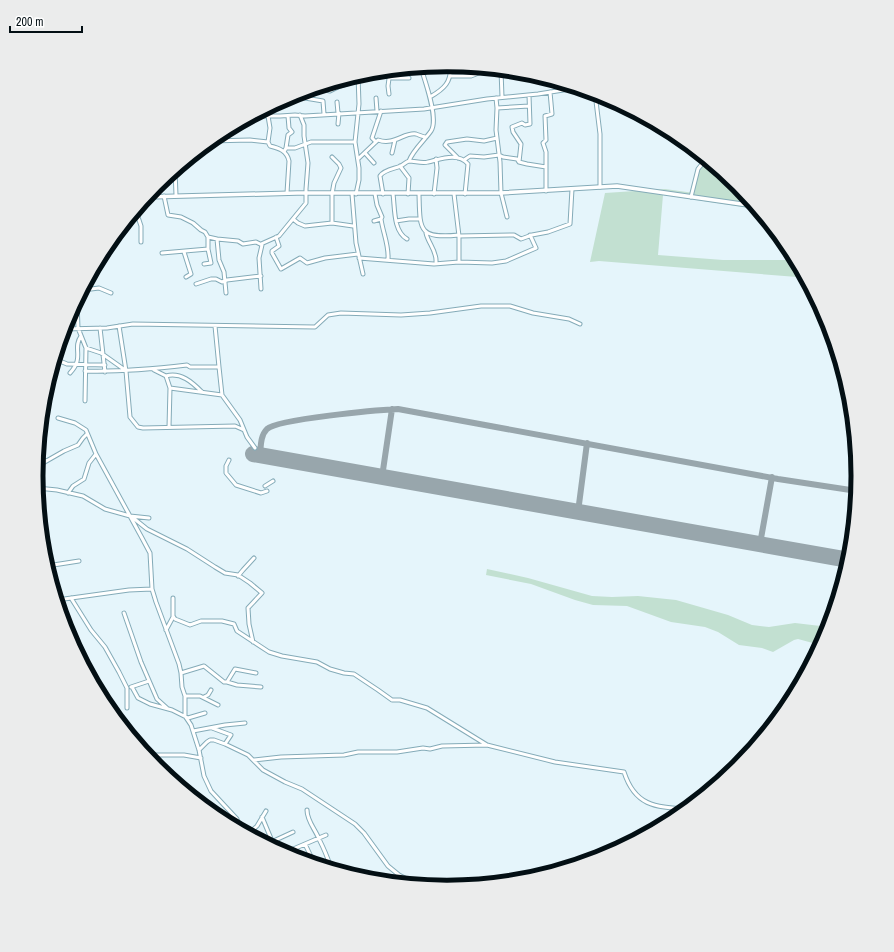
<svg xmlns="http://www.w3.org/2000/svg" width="894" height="952" font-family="'Archivo Narrow',sans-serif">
  <rect width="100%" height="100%" fill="#e5f5fb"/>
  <path fill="#c2e0d1" d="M707,160L738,186L757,209L663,195L658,255L723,260H795L806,279L797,277L599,261L590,262L605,193L665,189L694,193L698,173Z
    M487,569L528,578L592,596L612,597L638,596L676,600L728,615L752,625L769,627L795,623L829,627L820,645L798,639L794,640L773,652L762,648L739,645L718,632L705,627L671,622L627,606L593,605L575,600L531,584L486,575Z"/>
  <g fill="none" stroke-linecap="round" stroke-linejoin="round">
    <path stroke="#98a6ac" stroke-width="6" d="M260,455C261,447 260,436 267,429C278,419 378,410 398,409L778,479L857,491
      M382,477L392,409
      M578,512L587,443
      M760,544L772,477"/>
    <path stroke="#98a6ac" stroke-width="16" d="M253,454L849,560"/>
    <g stroke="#84abb8" stroke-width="5">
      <path id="minor" d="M501,70L502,97
        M501,74L513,71
        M451,76H471L489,69
        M389,78H409
        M316,88L330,91L340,86L359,80
        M595,93L600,134V187
        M389,94L388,86L390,71
        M430,97C444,89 452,82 450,65
        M305,98L323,101L324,114
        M376,98L377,111
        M496,98L497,108L496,130L500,162L501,193L507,217
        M337,102L338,113
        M497,108L529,106
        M252,116H280L295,115L305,116L424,109L487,99L538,94L576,88
        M263,116L265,110
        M268,116L270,128L268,142
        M338,124L339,113
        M210,141L250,140L268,142L270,146C279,148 287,151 289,161L287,193
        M376,142L372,138L381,111
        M286,148L288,135L292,132L289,128L288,116
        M284,152L286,148H295L311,142H355
        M365,153L374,163
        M392,153L395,140
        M458,158L445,145L447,142L467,139L484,141L497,138
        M358,159L378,140C394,146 404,132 416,134C419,135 423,137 426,137
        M464,160L470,156L484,157L499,155L503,157L517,159L519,162L527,164L546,167V191
        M409,161C413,150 424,141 431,131C439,119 425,81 421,68
        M519,162L521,144L513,132L512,127L522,123L525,125L530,124L529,95
        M400,166L409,178L408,194
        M546,167V152L543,143L546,140L545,116L552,114L550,92
        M175,170L176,195
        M352,194L356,243L363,274
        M356,194L359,180V168L355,142L359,104L358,75
        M375,194L377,205L382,217L381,219C383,233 389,245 388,259
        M383,194L380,176C385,169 394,169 401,166C404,164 406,162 409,161C415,161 422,164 428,162C441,159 458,152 468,164L465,194
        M393,194C395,208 393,231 407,239
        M419,194C420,230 418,239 459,235
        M434,194L437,168L436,159
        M454,194L459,236V262
        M164,196L168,215L181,217L193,223L201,230L205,232L208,237L217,239L219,260L224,272L226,293
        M691,197L698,169L706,159
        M136,211L141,226V242
        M293,219L298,223L305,226L332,223L353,226
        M374,221L381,219
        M396,221L409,219H420
        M332,223V194L334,183L341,168L339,164L332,157
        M426,233C428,243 437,251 436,262
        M459,236L514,235L521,239L532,235L548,232L570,224L572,189
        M276,237L279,246L272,251V253L281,269L300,258L307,263L325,258L358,254
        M217,239L238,241L243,244L256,242L262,245L259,258L261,289
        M261,244L279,236L306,203V189L308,163L304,136V125L300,115
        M184,252L191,274L186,277
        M162,253L208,249
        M359,258L434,264L459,262L492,263L506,261L536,248L530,235
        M204,264L211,263L208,249V237
        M196,284L211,279H216L222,282L227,280L261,276
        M83,290L99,288L111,293
        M77,301L78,328L86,348L85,401
        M119,326L126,371L130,417L138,427L143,428L235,426L244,430
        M215,326L219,367
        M100,328L105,372
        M64,329L107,328L133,324L315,327L328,315L341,313L401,315L430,313L481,306H510L533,313L569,319L580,324
        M62,336L69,329
        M86,348L101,353L125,370
        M55,359L67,364L105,365
        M56,360L57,353
        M154,370L166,376L170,388L169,427
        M85,371C119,372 153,369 187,365L190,367H219L222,395L240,420L247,437L255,448
        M70,373C85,357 72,349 81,336
        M166,376C181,372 192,382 202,392
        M170,388L222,395
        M58,418L75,423L86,430L96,454L142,538L150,553L152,589L156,602L179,664L181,673L182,687L185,696V716L191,725L199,750L204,776L211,791L237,819L241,830
        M41,421L42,414
        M38,456L46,461
        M229,460L226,466V473L236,485L261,493L267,491
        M37,464L43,463L64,451L78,445L83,438L87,434
        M265,486L273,481
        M37,488L57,490L83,496L105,509L130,516L149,518
        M68,493L73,486L84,479L89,463L96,454
        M132,517L147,529L187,549L215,567L225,573L238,575L250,583L262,593L248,608L249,624L253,642
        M47,566L79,561
        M238,576L243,570L254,558
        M53,588H54
        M71,598L91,630L105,647L119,672L127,688V708
        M173,598V616L175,619L190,625L201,621H222L234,624L237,631L269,652L282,656L317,662L330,669L344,673L354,674L378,690L392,700H400L427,708L487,745
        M57,600L129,590L152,589
        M124,613L141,662L157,699L167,708
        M166,630L173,617
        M181,673L204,666L224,682H227L235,669L256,673
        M227,682L237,685L261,687
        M131,687L149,681
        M132,687L138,698L150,704L172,710L188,718L205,713
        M185,696H200L218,705
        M204,697L208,695L211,690
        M212,728L231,735L225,744
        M193,731L225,725L245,723
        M199,750L207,742L210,740H214L225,744L248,755L263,770L285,782L302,789L355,824L364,833L388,866L399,875L416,884
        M147,755H184L201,758
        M254,760L281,757L344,755L358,752H397L423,748L430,749L442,746L487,745L555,762L624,772C635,806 655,807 686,809
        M307,810C307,821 315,829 319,839C323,847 327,856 330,865
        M262,817L272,841
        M248,834L257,826L266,811
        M267,844L293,832
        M305,844L314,863
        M284,853L326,835"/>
    </g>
    <g stroke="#84abb8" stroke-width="5.5">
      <path id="major" d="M147,197L297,193H500L617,186L755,206"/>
    </g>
    <use href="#minor" stroke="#fff" stroke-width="3"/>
    <use href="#major" stroke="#fff" stroke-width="3.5"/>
  </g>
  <path d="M0 0H894V952H0ZM43 476a404 404 0 1 1 808 0a404 404 0 1 1-808 0Z" fill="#ebecec" fill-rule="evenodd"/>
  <path fill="none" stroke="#030f14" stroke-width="5" d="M43 476a404 404 0 1 1 808 0a404 404 0 1 1-808 0Z"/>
  <path d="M10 26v6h72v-6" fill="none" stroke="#030f14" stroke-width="2"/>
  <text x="16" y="26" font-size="12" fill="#030f14" stroke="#ffffff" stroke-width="3" paint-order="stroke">200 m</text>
</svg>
